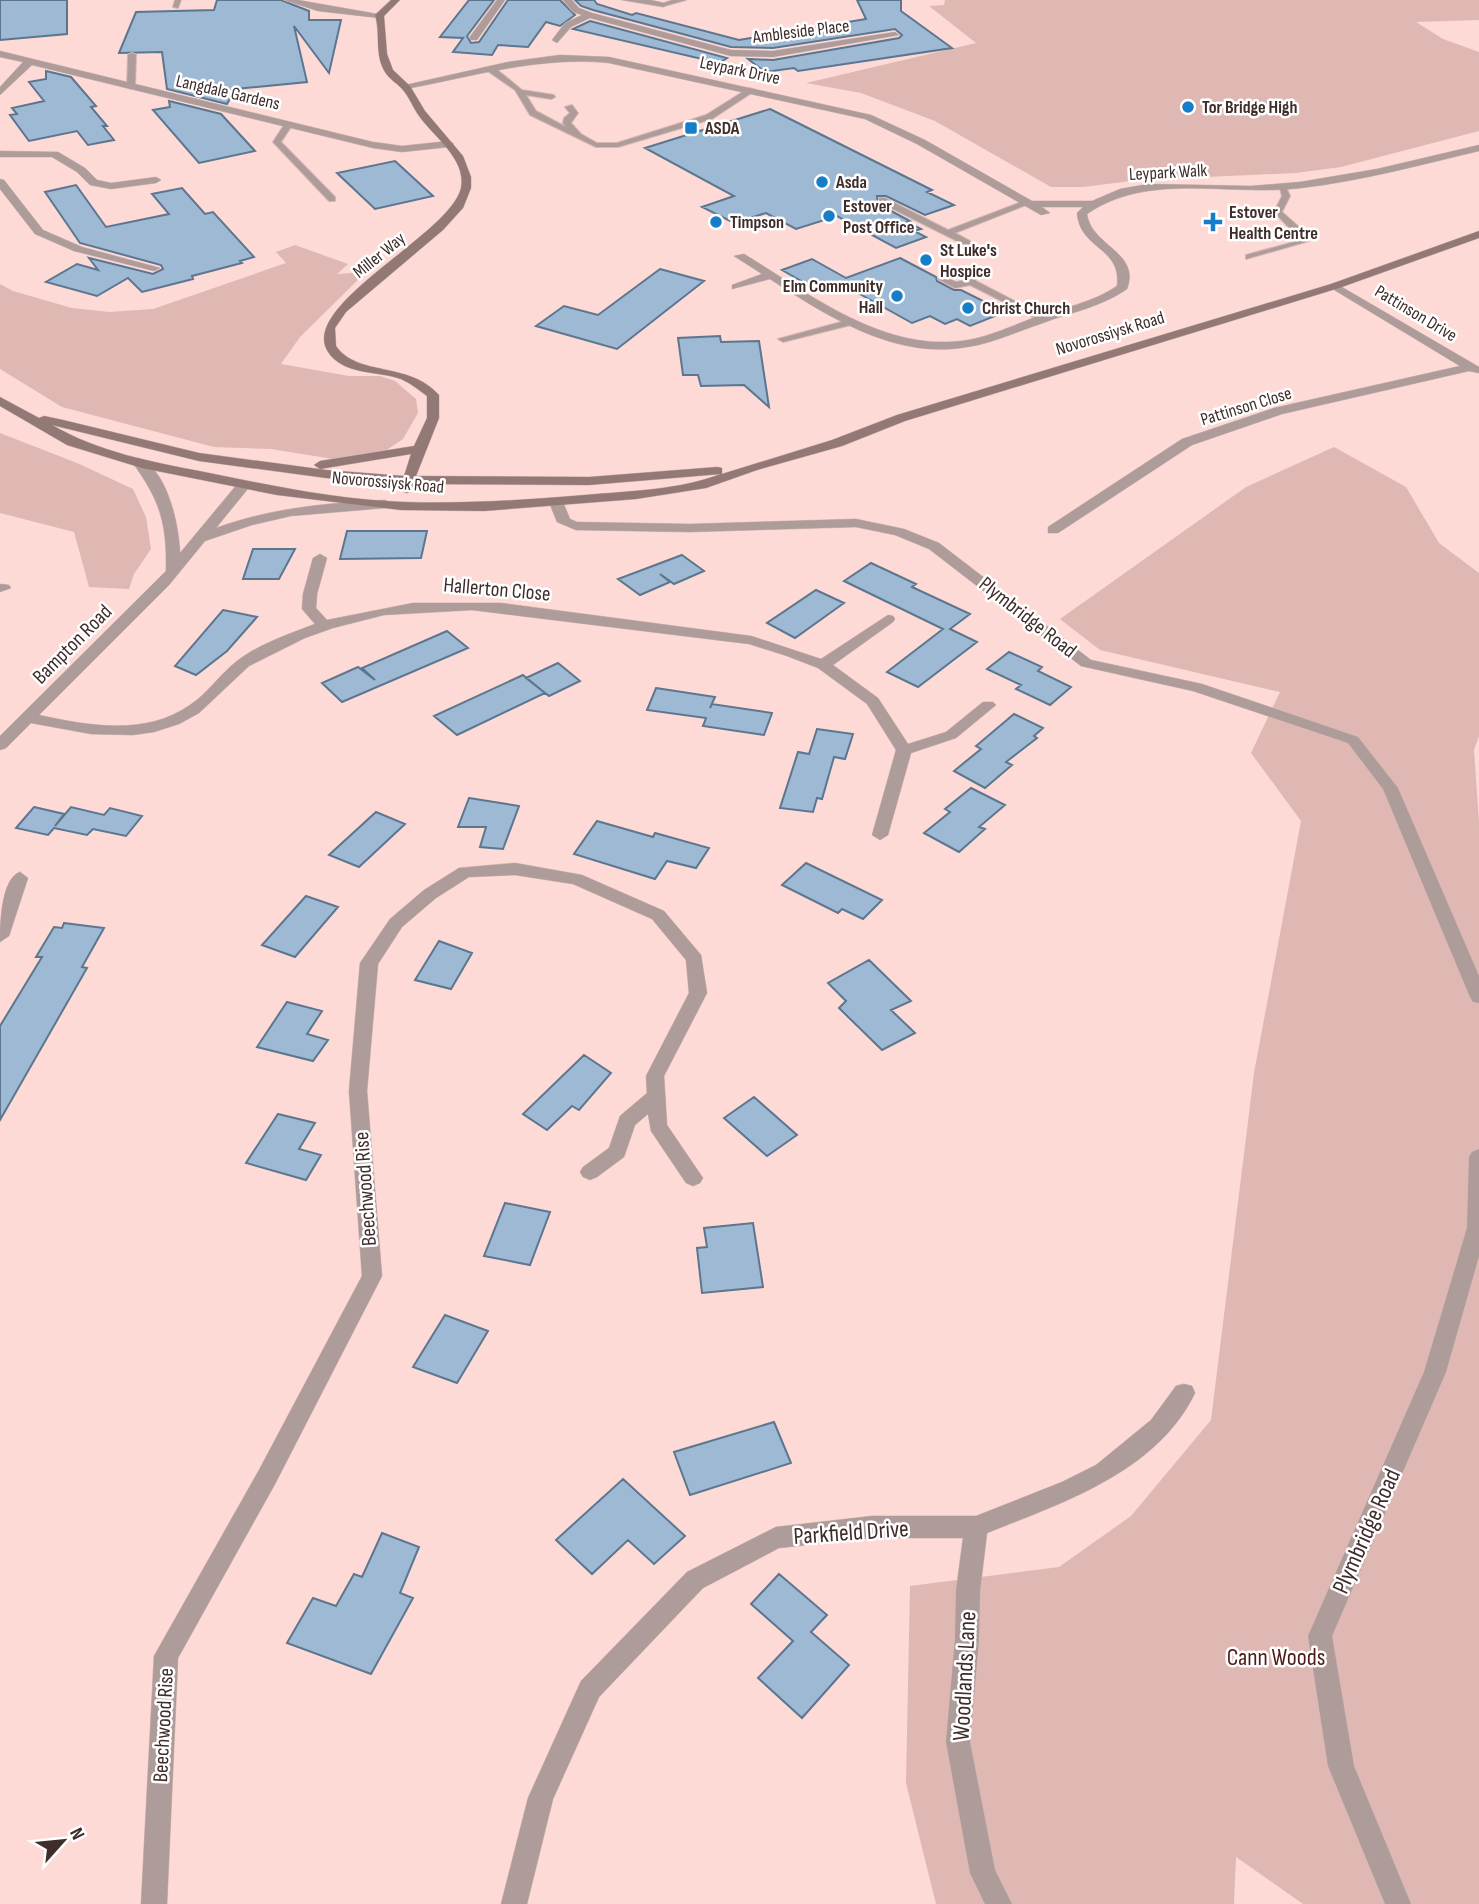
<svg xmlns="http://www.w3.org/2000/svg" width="1479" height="1904" font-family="'Sofia Sans Condensed',sans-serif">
  <rect width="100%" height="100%" fill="#fddad6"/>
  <path fill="#dfb8b3" d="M945,0H1479V20L1416,22L1443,39L1479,52V131L1341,167L1296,173L1139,180L1083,187H1051L935,121L861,93L806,83L976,43L929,6L944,5Z
    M295,245L348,264L337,274L366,272L300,337L281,364L349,376H380L395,381L416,399L418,413L403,439L382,453L366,458L333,459L271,449L214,447L62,407L0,369V284L13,291L72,308L109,312L153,309L286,263L276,252Z
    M0,433L77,463L133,489L146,517L151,549L134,574L129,589L89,587L74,532L0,513Z
    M1334,447L1406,487L1439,543L1479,573V736L1474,750L1479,822V1904H1303L1236,1857L1234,1904H936L906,1783L910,1586L1059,1567L1131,1516L1211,1420L1254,1073L1301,821L1251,753L1280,692L1100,650L1060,619L1246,487Z"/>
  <path fill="#9eb9d3" stroke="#5c768f" stroke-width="2" d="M0,0H67V34L0,40Z
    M217,0H281L309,11V20H341L329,73L294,26L307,82L235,89L227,104L167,89L162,52L119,53L136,12L214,10Z
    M469,0H494L467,36L471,43L479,42L508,0H560L575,15L560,26L546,22L528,47L498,45L492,55L453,52L463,38L440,37Z
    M575,0H594L597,4L632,15L636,13L739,40L866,19L857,0H901V11L952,48L798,71L794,68L765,72L748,59L773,60L899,38L902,35L895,29L773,48L731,47L593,10L581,6Z
    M590,21L727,58L719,63L573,29Z
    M46,71L71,77L96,106L91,107L107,126H103L114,140L88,145L77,131L29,141L10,115L17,114L12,108L44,101L29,82L46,79Z
    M169,101L221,114L255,151L199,163L153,110L170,107Z
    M770,109L932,190L927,192L954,205L925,215L886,196H877L878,204L910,221L907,222L921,229L914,231L926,237L896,248L837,216L796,229L766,213L734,223L702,207L734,196L645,148Z
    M395,161L433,196L375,209L337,173Z
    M76,185L106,227L169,214L152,194L182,188L205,214L213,212L254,257L240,261L242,263L192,276L193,279L142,292L128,278L97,296L46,282L77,264L98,270L89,258L153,274L163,269L161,265L80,243L45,192Z
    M900,258L936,277L937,281L954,290H961L1005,312L970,326L957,319L945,324L930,316L912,323L838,282L817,290L782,270L812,259L846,278Z
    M660,269L704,281L617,349L536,326L564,306L598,315Z
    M720,336L721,342L759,341L769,407L744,385L701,386L698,375H683L678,338Z
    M347,531H427L421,558L340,559Z
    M253,549H295L279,579H243Z
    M682,555L704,571L674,584L660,574L670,582L640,595L618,579Z
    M871,563L916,584L912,587L970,614L950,629L977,642L918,687L887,672L943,629L844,581Z
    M816,590L844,603L795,638L767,623Z
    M223,610L257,617L227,651L196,675L175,666Z
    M447,631L468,648L342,702L322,683L358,667L375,680L362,668Z
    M1009,652L1042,667L1038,671L1071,687L1050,705L1016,689L1021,685L987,669Z
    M558,663L580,681L549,696L526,678Z
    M523,675L545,693L457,735L434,716Z
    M656,688L715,697L710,708L712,704L772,713L764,735L703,726L706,718L647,710Z
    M1014,714L1043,728L1034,736L1037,738L1006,762L1012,765L985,788L954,771L981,749L976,746Z
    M817,729L853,734L845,759L834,757L822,799L817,798L813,812L780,808L798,752L809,754Z
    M971,788L1005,805L979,827L985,829L959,852L924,833L950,812L945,809Z
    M469,798L519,806L503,849L480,847L486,827H458Z
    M34,807L64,814L55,826L71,807L104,815L110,808L142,816L126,836L93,829L87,835L54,828L48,835L16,828Z
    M376,812L405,824L359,867L329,855Z
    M597,821L653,837L655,833L709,848L696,868L667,861L655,879L574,854Z
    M806,863L882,900L863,919L842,909L838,913L782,885Z
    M306,896L338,907L295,957L262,945Z
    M64,923L104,928L82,967L87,968L0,1120V1026L42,957H36L54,927L62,928Z
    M439,941L472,953L451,989L415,980Z
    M869,960L911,1001L891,1010L915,1033L882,1050L839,1008L846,1001L828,983Z
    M287,1002L322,1011L307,1034L328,1040L313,1061L257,1047Z
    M584,1055L611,1073L579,1110L572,1106L547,1130L523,1114Z
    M754,1097L797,1135L767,1156L724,1118Z
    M278,1114L315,1123L299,1149L321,1155L306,1180L246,1163Z
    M505,1203L550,1212L530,1265L484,1256Z
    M753,1223L763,1287L702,1293L697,1248L707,1247L704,1228Z
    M445,1315L488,1331L457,1383L413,1367Z
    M774,1422L791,1463L690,1495L674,1452Z
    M623,1479L685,1536L654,1564L628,1540L592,1574L556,1540Z
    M382,1533L419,1547L400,1593L413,1598L371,1674L287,1643L313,1598L336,1606L354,1574L362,1577Z
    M779,1574L827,1615L811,1632L849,1665L802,1718L758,1678L793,1641L751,1604Z"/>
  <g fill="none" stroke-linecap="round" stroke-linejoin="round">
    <g stroke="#d7b7b4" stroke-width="2">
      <path id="lane" d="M175,0H181L178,8L173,7Z
        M673,0H686L664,6L661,4Z
        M132,53L136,55L135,87L131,89L127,87L128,55Z
        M489,68H495L522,90L554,95L555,97L551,99L526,95L536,111L566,127L563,123L564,118L570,113L565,107L572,105L578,113L571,123L581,134L597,143H617L706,115L749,88L756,90L712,119L618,147H596L530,115L515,90L489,72Z
        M286,122L293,124L281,142L335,197V201H329L273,142Z
        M1279,185H1285L1290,196L1282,212L1308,235L1309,241L1246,259V255L1301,240L1274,212L1282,196Z
        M879,198H885L948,230L1024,201L1031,203L955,233L970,241V245L967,246L879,202Z
        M960,269L974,274L976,281L1049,319L1041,321L970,285L955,288L938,279L945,271ZM951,275L967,277L966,280L956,282L948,278Z
        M852,319L857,322L855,324L783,342L778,339Z"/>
    </g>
    <g stroke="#d7b7b4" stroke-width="1">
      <path id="street" d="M284,0H298L383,15L379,18L318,11Z
        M497,0H505L477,40H471L469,38Z
        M563,0H572L579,8L592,13L731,50L773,51L895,32L899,35L773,57L731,56L590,18L571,27L557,43L552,40L565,23L582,15L573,12Z
        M622,0H651L668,4L664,7Z
        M0,51L373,142L402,146L449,141L454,144L449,147L402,152L373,148L32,65L0,95V87L23,62L0,57Z
        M560,55L609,57L871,115L925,140L1032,201H1092L1120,189L1148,184L1251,186L1300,182L1377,169L1479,145V151C1420,165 1361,181 1301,188C1231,197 1149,171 1087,214C1091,246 1141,252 1127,289C1101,307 1072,312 1043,323C1018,331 994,343 967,347C895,360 827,316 770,279L732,289V285L762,274L734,256L744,254C810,294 885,354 968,340C990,336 1012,326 1033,318C1062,308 1092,303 1117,286C1122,247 1080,250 1077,213L1083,207H1042L1050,213L1041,215L917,144L865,119L609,63C540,56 474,76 406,89L401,86L508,62Z
        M0,151L58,152L85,168L97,180L111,183L156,177L161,180L156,183L111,189L90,185L77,172L52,157H0Z
        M0,179L4,180L43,230L82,247L160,268L154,271L74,251L35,234L0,189Z
        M1335,283L1479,367V373L1469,371L1282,414L1192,445L1058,533H1048V527L1182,439L1274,408L1460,366L1331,288L1329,286Z
        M138,458C168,469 179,526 180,553L239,482L244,481L251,485L216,528C271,508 327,503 385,500L392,504L385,508L291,516L252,525L205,541L169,585L39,715C89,726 146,736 190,705C208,693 220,674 237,661C259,644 289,634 315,624L302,609L303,594L313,558L320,554L327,558L317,594L316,608L327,620L413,603H501L751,636L821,659L888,615L893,616L895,619L893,622L833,665L878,698L908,744L946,732L983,702H993L996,705L956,738L911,753L888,835L880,840L872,835L896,750L867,704L818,668L787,656L749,644L472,610L384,615L333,628L305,638L249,666L199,713L179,724L154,732L133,735L91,734L31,723L6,748L0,750V736L166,571C167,523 160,500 132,462Z
        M556,498L563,502L570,519L577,522L690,524L856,519L904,529L939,543L1091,660L1202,684L1358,737L1398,788L1479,976V1003L1473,1002L1470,997L1383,789L1348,743L1193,691L1081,666L929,549L895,535L856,527L690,532L576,530L557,522L549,502Z
        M0,584L9,585L11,588L0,592Z
        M515,863L582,875L664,911L701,955L707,993L664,1076L667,1125L703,1178L700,1183L693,1186L686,1183L651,1131L648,1114L635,1125L624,1157L597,1177L590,1180L583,1177L580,1172L583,1167L609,1148L620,1116L647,1093L646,1076L689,993L686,960L652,919L573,884L515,875L469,877L436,898L402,927L378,964L367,1091L382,1276L275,1484L178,1658L167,1904H141L154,1656L259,1470L362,1276L349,1091L360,963L390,919L424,890L459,868Z
        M20,872L28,878L9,936L0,942C0,925 1,878 20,872Z
        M1479,1149V1256L1446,1372L1332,1636L1354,1766L1411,1904H1385L1328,1766L1308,1636L1424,1372L1467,1228L1469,1157L1472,1152Z
        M1184,1384L1192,1386L1195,1393C1157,1472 1062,1503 987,1533L980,1591L979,1639L970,1742L995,1870L1012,1904H985L970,1873L946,1742L955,1639L956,1591L963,1538H872L779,1548L703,1588L599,1697L553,1799L527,1904H501L528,1798L581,1681L687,1572L776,1527L872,1516H976L1062,1482L1096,1465L1151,1420L1176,1386Z"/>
    </g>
    <g stroke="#d7b7b4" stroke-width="1">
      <path id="secondary" d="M391,0H400L384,16L387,54L393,70L410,86L425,111L463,156L471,177V188L463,208L443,230L346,312L335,328L336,346C357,377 409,361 439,395V418L416,476L589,477L717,467L722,468V474L832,440L897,415L1331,284L1479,231V238L1339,288L905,421L842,446L757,470L706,488L636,499L484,511L401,510L277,495L142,468L67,445L0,406V397L39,418L44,416L63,420L199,453L326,470L404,476L411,454L320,469L314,465L320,461L414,446L427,418V396C419,390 410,383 401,379C379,371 348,375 331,356C289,309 450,236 461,188C467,158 431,135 417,113C412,105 409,97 403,90C397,83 390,80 385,72C374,54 381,34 375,15ZM52,425L199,461L326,478L401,484L399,489L406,493L411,492L414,484L589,485L721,474C679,490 630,491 585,495C525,500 465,504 404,502C337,500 269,485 204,472C152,462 98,452 52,425Z"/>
    </g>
    <use href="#lane" fill="#ad9c99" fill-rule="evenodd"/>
    <use href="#street" fill="#ad9c99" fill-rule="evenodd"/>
    <use href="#secondary" fill="#927976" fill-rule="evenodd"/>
  </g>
  <g fill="#167ec9" stroke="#fff" stroke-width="2.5">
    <circle cx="1188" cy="107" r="7"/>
    <rect x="684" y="121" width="14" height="14" rx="3.5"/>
    <circle cx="822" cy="182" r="7"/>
    <circle cx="829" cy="216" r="7"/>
    <circle cx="716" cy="222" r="7"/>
    <path d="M1209.5 211.5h7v7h7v7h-7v7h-7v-7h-7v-7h7z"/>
    <circle cx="926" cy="260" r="7"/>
    <circle cx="897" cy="296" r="7"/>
    <circle cx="968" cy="308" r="7"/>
  </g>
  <g text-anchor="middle" stroke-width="5" stroke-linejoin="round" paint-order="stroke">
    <g font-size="18" fill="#3e2d2b" stroke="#fff">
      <text transform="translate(801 31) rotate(-7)" y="6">Ambleside Place</text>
      <text transform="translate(740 70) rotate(12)" y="6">Leypark Drive</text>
      <text transform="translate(228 92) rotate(13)" y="6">Langdale Gardens</text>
      <text transform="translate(1168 172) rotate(-3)" y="6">Leypark Walk</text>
      <text transform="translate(379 255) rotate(-39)" y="6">Miller Way</text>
      <text transform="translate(1416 313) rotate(31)" y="6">Pattinson Drive</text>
      <text transform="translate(1110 333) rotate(-17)" y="6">Novorossiysk Road</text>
      <text transform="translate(1246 406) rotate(-17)" y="6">Pattinson Close</text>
      <text transform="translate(388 482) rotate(5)" y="6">Novorossiysk Road</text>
    </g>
    <g font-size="18" font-weight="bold" fill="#3e2d2b" stroke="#fff" text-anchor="start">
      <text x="1202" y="113">Tor Bridge High</text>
      <text x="705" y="134">ASDA</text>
      <text x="836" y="188">Asda</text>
      <text x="843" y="212">Estover<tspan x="843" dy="21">Post Office</tspan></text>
      <text x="1229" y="218">Estover<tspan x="1229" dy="21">Health Centre</tspan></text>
      <text x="730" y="228">Timpson</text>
      <text x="940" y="256">St Luke's<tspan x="940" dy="21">Hospice</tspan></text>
      <text x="883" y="292" text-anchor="end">Elm Community<tspan x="883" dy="21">Hall</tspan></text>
      <text x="982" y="314">Christ Church</text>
    </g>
    <g font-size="21" fill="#3e2d2b" stroke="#fff">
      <text transform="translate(497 589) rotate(5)" y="7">Hallerton Close</text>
      <text transform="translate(1028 617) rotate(38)" y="7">Plymbridge Road</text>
      <text transform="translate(72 644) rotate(-45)" y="7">Bampton Road</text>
      <text transform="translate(365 1189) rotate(-94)" y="7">Beechwood Rise</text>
      <text transform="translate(163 1725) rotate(-87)" y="7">Beechwood Rise</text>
    </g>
    <g font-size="24" fill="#3e2d2b" stroke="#fff">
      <text transform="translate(1366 1531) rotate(-66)" y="8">Plymbridge Road</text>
      <text transform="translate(851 1532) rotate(-4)" y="8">Parkfield Drive</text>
      <text transform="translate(964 1676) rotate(-87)" y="8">Woodlands Lane</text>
    </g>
    <g font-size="24" fill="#4d1b17" stroke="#fff">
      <text x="1276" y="1665">Cann Woods</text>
    </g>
  </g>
  <g transform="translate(63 1841) rotate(63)" stroke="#ffffff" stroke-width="5" paint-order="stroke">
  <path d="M0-5L12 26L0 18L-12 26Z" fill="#3e2d2b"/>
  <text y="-10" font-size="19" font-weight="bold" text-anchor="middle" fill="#3e2d2b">N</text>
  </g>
</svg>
